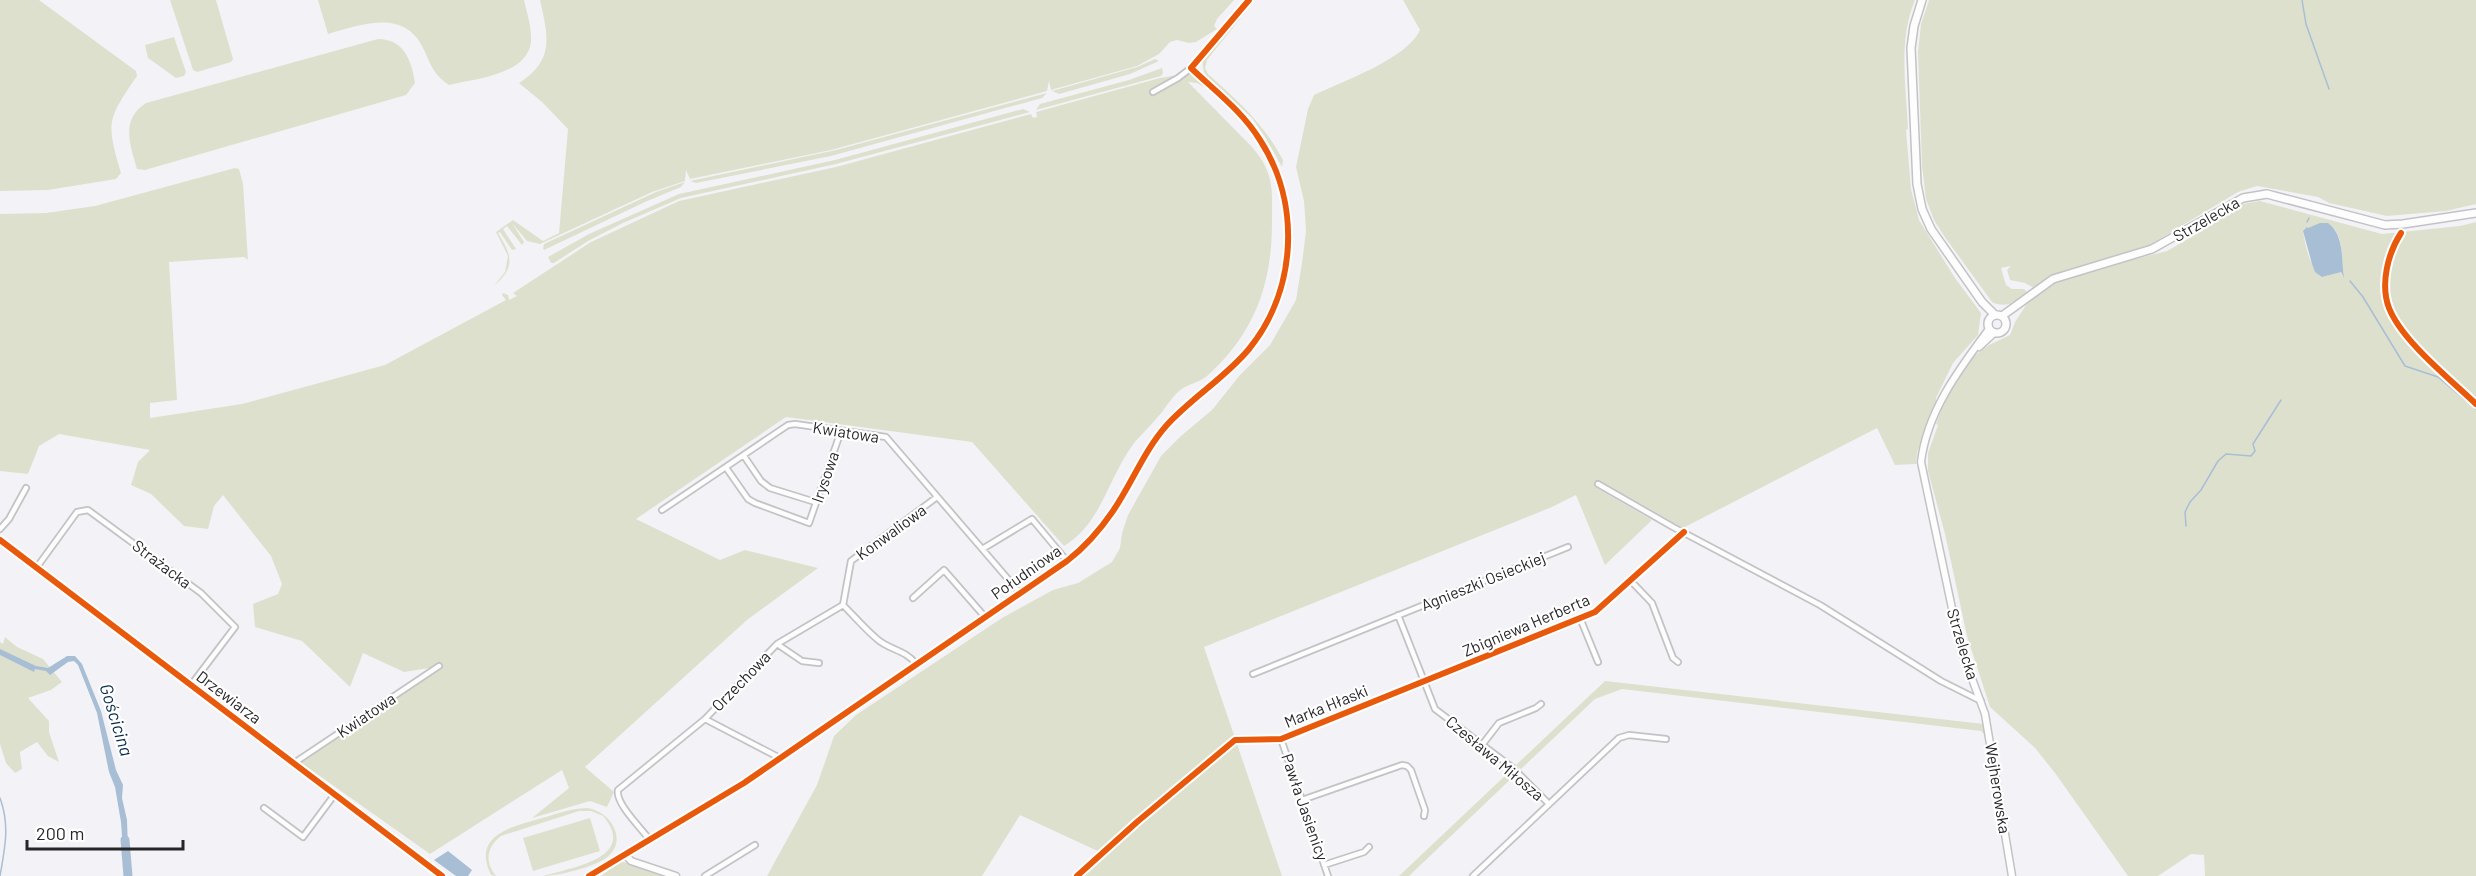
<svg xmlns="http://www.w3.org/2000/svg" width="2476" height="876" font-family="Barlow,sans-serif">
  <rect width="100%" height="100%" fill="#f3f3f7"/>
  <path fill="#dee0ce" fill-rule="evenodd" d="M0,0H39L136,71L137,76C107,120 106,122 121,173L116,179L48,190L0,191Z
    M170,0H216L233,59L231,62L197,72L193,70Z
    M318,0H524C527,13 532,28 531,42C527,75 475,79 449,85C432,73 432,66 423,48C404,8 360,25 328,34Z
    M540,0H1234L1217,19L1214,26L1217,29L1196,42L1189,43L1177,40L1170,42L1159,54L1137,66L1051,90L1049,81L1047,91L831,150L690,179L686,170L685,181L652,192L540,244L527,241L512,223L524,242L522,245L507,226L503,229L516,249L512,250L500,232L498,233C512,256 516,266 494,286L505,272L508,256L496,232L513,220L543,241L559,233L568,129L542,102L519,83C555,60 548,36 540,0Z
    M1255,0L1207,60L1205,68L1208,74C1238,101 1264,124 1283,160L1282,167L1265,137L1252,118L1206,76C1204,72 1202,67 1203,62C1208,48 1241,10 1255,0Z
    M1403,0H1915C1898,41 1906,86 1908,129L1906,130L1911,189L1919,220L1955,278L1981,313L1978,335L1953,363L1936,398V407L1930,422H1927L1917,453L1916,464L1895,465L1877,428L1683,528L1602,482L1595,487L1652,520L1605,565L1576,495L1552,507L1204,647L1282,876H1082L1104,854L1020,815L982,876H767L817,785L834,736L856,715L1002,618L1053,590L1078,583L1112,562L1120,548L1122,533L1128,515L1161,456L1181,436L1212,410L1240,375L1270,345L1296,300L1302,263L1306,231L1304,201L1296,167L1308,109L1314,95C1343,81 1407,59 1420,30Z
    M1929,0H2476V204L2446,211L2387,216L2329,203L2318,197L2257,186L2238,192L2145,248L2057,274L2034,288L2025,283L2010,280L2007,270L2011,266L2001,268L2006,285L2012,289H2024L2027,292C2019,304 2002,308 1992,302L1944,236L1934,220L1926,199L1922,166L1918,52L1921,24Z
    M174,37L186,72L184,76L176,78L148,58L145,45Z
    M378,39C404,39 412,61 415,83L406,95L145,170L137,169C130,144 120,120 146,103Z
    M1155,59L1159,61L1130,74L1059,94L1052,91L1137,67Z
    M1162,68L1163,73L1161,76L1036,110L1040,104L1129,80Z
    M1190,73L1211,91L1197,83L1188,82L1252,147C1275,174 1272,189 1272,223C1272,285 1254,334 1207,376C1199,383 1187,384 1179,391C1170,399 1164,411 1156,419C1149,428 1139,436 1132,446C1108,479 1101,524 1064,546L972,442L786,417L636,519L720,560L745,550L818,568L747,620L585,767L614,792L607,807L590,801L532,818L569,788L562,770L430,854L300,762L442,666L404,672L363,653L350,687L302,641L255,627L253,604L278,594L282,584L271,556L223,495L214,506L208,529L184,526L151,494L131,485L138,462L150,450L59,434L39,446L28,474L0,471V214L46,213L95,206L235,168L239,169L243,184L248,260L244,257L169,262L177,400L150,403V418L242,404L385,365L506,300L502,295L503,293L508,295L509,300L517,296L513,293L591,242L679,201L836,167L1031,114L1033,118L1037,117L1036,112L1160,78Z
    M1047,93L1042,98L831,156L696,183L690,181L836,150Z
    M1023,109L1030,112L836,164L681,198L623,223L588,241L554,263H551L548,257L589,234L679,194L835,160Z
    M685,182L681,187L645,202L544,250L543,248L544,244L656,192Z
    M2260,201L2382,234L2460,226L2476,222V876H2205L2204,855L2191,854L2158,876H2128L2055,773L2035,748L1990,707L1967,636L1945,534L1928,471V453L1938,425L1936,424L1948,392L1963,370L1975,355L1989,345L2010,335L2015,322L2028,302L2050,284L2099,268L2167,251L2207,228L2243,204ZM2325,223C2345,228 2341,261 2343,277L2340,271L2323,277C2309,267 2306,247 2303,231Z
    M5,637L17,647L43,659L62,682L51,690L28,698L49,721V732L59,762L48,756L37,742L20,752L22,769L15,773L6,763L0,744V642L3,644Z
    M1605,681L1984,724L1985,735L1981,731L1622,689L1595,699L1521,769L1516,765Z
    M1509,772L1514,776L1409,876H1399Z
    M588,808C611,812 629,841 606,858C594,867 558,876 543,876C570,868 639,858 603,816L591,811H579L501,836C487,847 484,861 496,876L491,875C471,834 513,827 542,818C557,814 572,808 588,808Z
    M590,818L600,851L533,871L523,838Z
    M621,861L624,862L664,876H601Z"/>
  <path fill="#a8bed5" d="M2320,223H2328C2345,235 2341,262 2344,278L2341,272L2322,277L2315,272L2312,264L2303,231L2307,227L2308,228Z
    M0,649L36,666L48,668L67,656H75L82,664L101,711L116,770L123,785L122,798L127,820L128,849L123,851L121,822L115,787L109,772L97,713L78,665L74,661L68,662L50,675L46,671L35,669L34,672L0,655Z
    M448,851L472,870L468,876H456L434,860Z"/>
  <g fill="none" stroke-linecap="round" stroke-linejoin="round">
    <path stroke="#a8bed5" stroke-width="1.5" d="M2302,0L2306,24L2329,89
      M2307,222L2309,218
      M2350,281L2363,297L2405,366L2438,377L2476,409
      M2186,526L2185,512L2190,502L2201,490L2218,461L2226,454L2251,456L2255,451L2253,444L2281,400
      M0,798C10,825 5,848 0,876"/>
    <path stroke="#a8bed5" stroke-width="9" d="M125,840L128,876"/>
    <g stroke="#c3c3c6" stroke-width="8">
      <path id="minor" d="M1153,92L1178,78L1191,68
        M744,456L761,481L770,488L815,502
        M727,469L748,499L755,503L809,523L841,431
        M1598,484L1673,527L1820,605L1941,681L1981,701
        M662,510L788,425L795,424L886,437L1020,593
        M0,529L9,519L26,488
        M984,548L1032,519L1067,561
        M37,567L77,512L88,510L201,593L235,627L191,685
        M1630,580L1652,603L1673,658L1678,662
        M913,598L944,570L985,617
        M843,605L851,561L937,497
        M843,605C854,616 865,629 877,639C889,650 906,650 916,664
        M1398,615L1435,709L1513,768L1549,804
        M1580,618L1598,662
        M777,644L802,661L819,663
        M1253,674L1568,547
        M705,719L780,758
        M1281,739L1328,876
        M1482,745L1499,723L1536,708L1541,704
        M294,763L439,666
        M1302,800L1402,765L1407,766L1411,770L1425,810L1424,816
        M264,808L303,837L335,794
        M649,839C641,828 615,803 618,790L705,719L777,644L843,605
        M1324,865L1364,852L1369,847
        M705,876L755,845
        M1077,876L1137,822L1235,740L1281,739L1595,612L1684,532
        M1473,876L1619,738L1629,735L1666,739"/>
    </g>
    <g stroke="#c3c3c6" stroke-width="9">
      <path id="tertiary" d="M1989,329C1960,368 1927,411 1921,462L1960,646L1985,714L2012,876
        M1979,347L1994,333
        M0,540L442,876
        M625,854L631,861L676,876
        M589,876L744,783L1067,561C1085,547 1100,530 1113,511C1132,483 1144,451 1166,426C1191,398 1225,378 1249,349C1297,290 1301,203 1260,140C1242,111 1215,91 1191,68L1249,0"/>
    </g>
    <g stroke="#c3c3c6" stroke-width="10">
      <path id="secondary" d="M1922,0L1914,26L1911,48L1917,184L1922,209L1931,229L1982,302L1995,315
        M1988 324a9 9 0 1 1 18 0a9 9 0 1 1-18 0Z
        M2002,316L2053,279L2152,249L2243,198L2267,194L2385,225L2403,224L2476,213"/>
    </g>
    <use href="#minor" stroke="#fdfdfe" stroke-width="4.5"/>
    <use href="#tertiary" stroke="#fdfdfe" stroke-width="6"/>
    <use href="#secondary" stroke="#fdfdfe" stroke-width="7"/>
    <g stroke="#fff" stroke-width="10">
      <path id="cycleway" d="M2401,233C2388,253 2380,284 2389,308C2402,341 2450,379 2476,404
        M0,540L442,876
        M589,876L744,783L1067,561C1085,547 1100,530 1113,511C1132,483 1144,451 1166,426C1191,398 1225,378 1249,349C1297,290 1301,203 1260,140C1242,111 1215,91 1191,68L1249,0
        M1077,876L1137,822L1235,740L1281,739L1595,612L1684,532"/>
    </g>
    <use href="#cycleway" stroke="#e8590c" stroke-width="6"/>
  </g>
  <g text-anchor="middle" stroke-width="4.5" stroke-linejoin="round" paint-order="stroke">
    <g font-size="16" fill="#262629" stroke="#fff">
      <text transform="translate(2206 219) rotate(-30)" y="6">Strzelecka</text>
      <text transform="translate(846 432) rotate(9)" y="6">Kwiatowa</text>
      <text transform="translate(825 477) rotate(-71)" y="6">Irysowa</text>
      <text transform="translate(891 532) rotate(-36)" y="6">Konwaliowa</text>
      <text transform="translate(162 564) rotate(37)" y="6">Strażacka</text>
      <text transform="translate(1026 572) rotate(-35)" y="6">Południowa</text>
      <text transform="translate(1483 581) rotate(-22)" y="6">Agnieszki Osieckiej</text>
      <text transform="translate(1526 625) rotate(-23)" y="6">Zbigniewa Herberta</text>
      <text transform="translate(1963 644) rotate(73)" y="6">Strzelecka</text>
      <text transform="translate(741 681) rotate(-46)" y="6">Orzechowa</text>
      <text transform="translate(229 697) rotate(37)" y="6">Drzewiarza</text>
      <text transform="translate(1326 706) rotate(-22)" y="6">Marka Hłaski</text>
      <text transform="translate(366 715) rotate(-34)" y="6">Kwiatowa</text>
      <text transform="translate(1495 758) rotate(40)" y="6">Czesława Miłosza</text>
      <text transform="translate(1998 788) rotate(81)" y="6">Wejherowska</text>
      <text transform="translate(1305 807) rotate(71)" y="6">Pawła Jasienicy</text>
    </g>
    <g font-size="18" font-style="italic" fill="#072c4b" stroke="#fff">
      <text transform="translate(116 720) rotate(73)" y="6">Gościcina</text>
    </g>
  </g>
  <path d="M27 840v9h156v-9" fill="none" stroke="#262629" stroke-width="3"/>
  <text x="36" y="840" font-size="18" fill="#262629" stroke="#ffffff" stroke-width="4.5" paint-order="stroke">200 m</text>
</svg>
